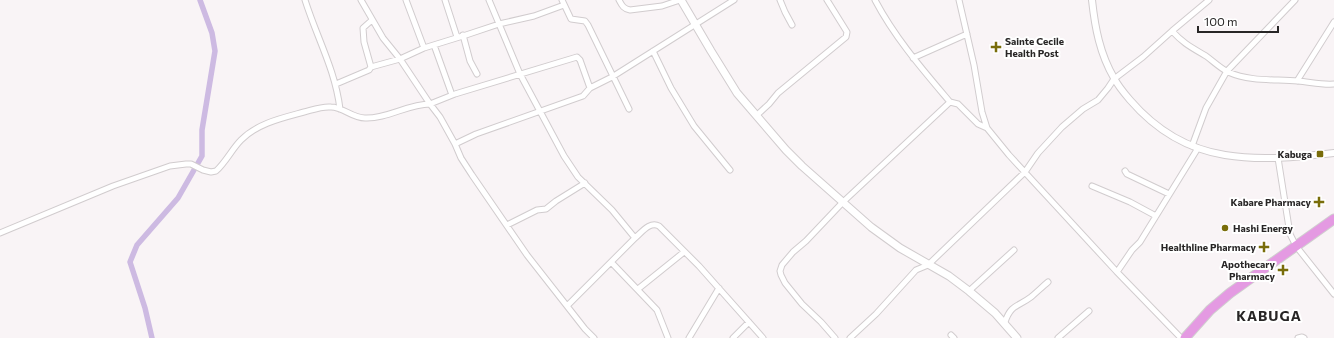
<svg xmlns="http://www.w3.org/2000/svg" width="1334" height="338" font-family="Commissioner,sans-serif">
  <rect width="100%" height="100%" fill="#f9f4f6"/>
  <g fill="none" stroke-linecap="round" stroke-linejoin="round">
    <path stroke="#cdbae2" stroke-width="5.5" d="M152,338L145,308L130,262L137,245L178,198L202,156V130L215,51L212,33L200,0"/>
    <g stroke="#d1ccce" stroke-width="7">
      <path id="minor" d="M305,0C317,38 335,69 340,109
        M361,0L383,38L400,59L430,104L455,94L577,57L580,60L590,88
        M406,0L424,48
        M445,0L457,37
        M489,0L520,74L564,156L578,177L612,210L635,238C642,232 650,221 659,226L699,266L763,338
        M562,0L571,19L585,21L588,25L629,109
        M619,0C622,6 624,9 630,10L662,6L680,0
        M780,0L785,12L792,25
        M959,0L974,65L982,112L987,128L1009,155L1117,272L1181,338
        M1172,31C1184,44 1191,47 1206,56C1213,61 1220,68 1228,72C1251,82 1274,79 1298,81C1310,82 1322,85 1334,84
        M463,35L470,61L477,74
        M434,45L452,95
        M653,51L671,88L694,126L730,170
        M913,58L967,34
        M371,67L400,59L424,48L466,35L499,24L534,16L564,5
        M1297,81L1334,22
        M336,84L369,70L371,67L364,42L363,28L372,20
        M950,102L958,104L978,124L987,128
        M757,115L769,104L778,93L846,37L847,32L827,0
        M455,144L461,158L472,175L527,255L585,329L594,338
        M1192,146L1206,108L1227,71L1295,0
        M1278,158L1290,234L1296,246L1334,294
        M1125,171L1127,174L1169,194
        M1092,186L1130,202L1156,216
        M507,225L537,210L546,209L556,201L585,183
        M0,233L113,186L170,166L186,164H191L203,170L211,172L216,171C226,162 232,149 241,140C258,123 282,118 304,112C312,110 322,106 331,107C343,107 352,118 365,118C387,119 408,104 430,104L440,117L455,144L476,134L583,96L590,88L612,77L734,0
        M612,263L657,310L668,338
        M1117,272L1132,250L1140,242L1198,148
        M638,289L684,252
        M969,291L1014,250
        M568,305L635,238
        M1005,322C1011,304 1018,307 1031,297C1037,292 1042,287 1048,282
        M951,335L954,338
        M689,338L719,288
        M733,338L749,322
        M835,338L821,322L802,304L785,283L781,275L780,271L782,265L793,252L806,241L843,202L950,102C923,70 895,38 875,0
        M850,338L876,314L916,270L928,265L1025,172L1038,153L1062,127L1083,109L1098,100L1108,88L1114,79L1143,57L1172,31L1209,0
        M1058,338L1089,311
        M1298,338L1302,337L1304,338"/>
    </g>
    <g stroke="#d1ccce" stroke-width="8">
      <path id="tertiary" d="M1092,0C1095,28 1100,54 1114,78C1118,86 1124,93 1130,100C1155,129 1187,149 1225,155C1261,161 1298,157 1334,153"/>
    </g>
    <g stroke="#d1ccce" stroke-width="9">
      <path id="secondary" d="M681,0L711,51L737,93L786,150L802,166L871,227L900,248L949,276L969,291L995,313L1017,338"/>
    </g>
    <g stroke="#d0cfcf" stroke-width="11">
      <path id="trunk" d="M1185,338L1210,310L1230,293L1334,219"/>
    </g>
    <use href="#minor" stroke="#fff" stroke-width="5"/>
    <use href="#tertiary" stroke="#fff" stroke-width="6"/>
    <use href="#secondary" stroke="#fff" stroke-width="7"/>
    <use href="#trunk" stroke="#e49ae2" stroke-width="9"/>
  </g>
  <g fill="#796d0a" stroke="#fff" stroke-width="1.5">
    <path d="M994 41h4v4h4v4h-4v4h-4v-4h-4v-4h4z"/>
    <rect x="1316" y="150" width="8" height="8" rx="2"/>
    <path d="M1317 196h4v4h4v4h-4v4h-4v-4h-4v-4h4z"/>
    <circle cx="1225" cy="228" r="4"/>
    <path d="M1262 241h4v4h4v4h-4v4h-4v-4h-4v-4h4z"/>
    <path d="M1281 264h4v4h4v4h-4v4h-4v-4h-4v-4h4z"/>
  </g>
  <g text-anchor="middle" stroke-width="4" stroke-linejoin="round" paint-order="stroke">
    <g font-size="10" font-weight="bold" fill="#282626" stroke="#fff" text-anchor="end">
      <text x="1005" y="45" text-anchor="start">Sainte Cecile<tspan x="1005" dy="12">Health Post</tspan></text>
      <text x="1312" y="158">Kabuga</text>
      <text x="1311" y="206">Kabare Pharmacy</text>
      <text x="1233" y="232" text-anchor="start">Hashi Energy</text>
      <text x="1256" y="251">Healthline Pharmacy</text>
      <text x="1275" y="268">Apothecary<tspan x="1275" dy="12">Pharmacy</tspan></text>
    </g>
    <g font-size="14" font-weight="bold" letter-spacing="1" fill="#282626" stroke="#fff">
      <text x="1269" y="321">KABUGA</text>
    </g>
  </g>
  <path d="M1198 26v6h80v-6" fill="none" stroke="#282626" stroke-width="2"/>
  <text x="1204" y="26" font-size="12" fill="#282626" stroke="#ffffff" stroke-width="3" paint-order="stroke">100 m</text>
</svg>
